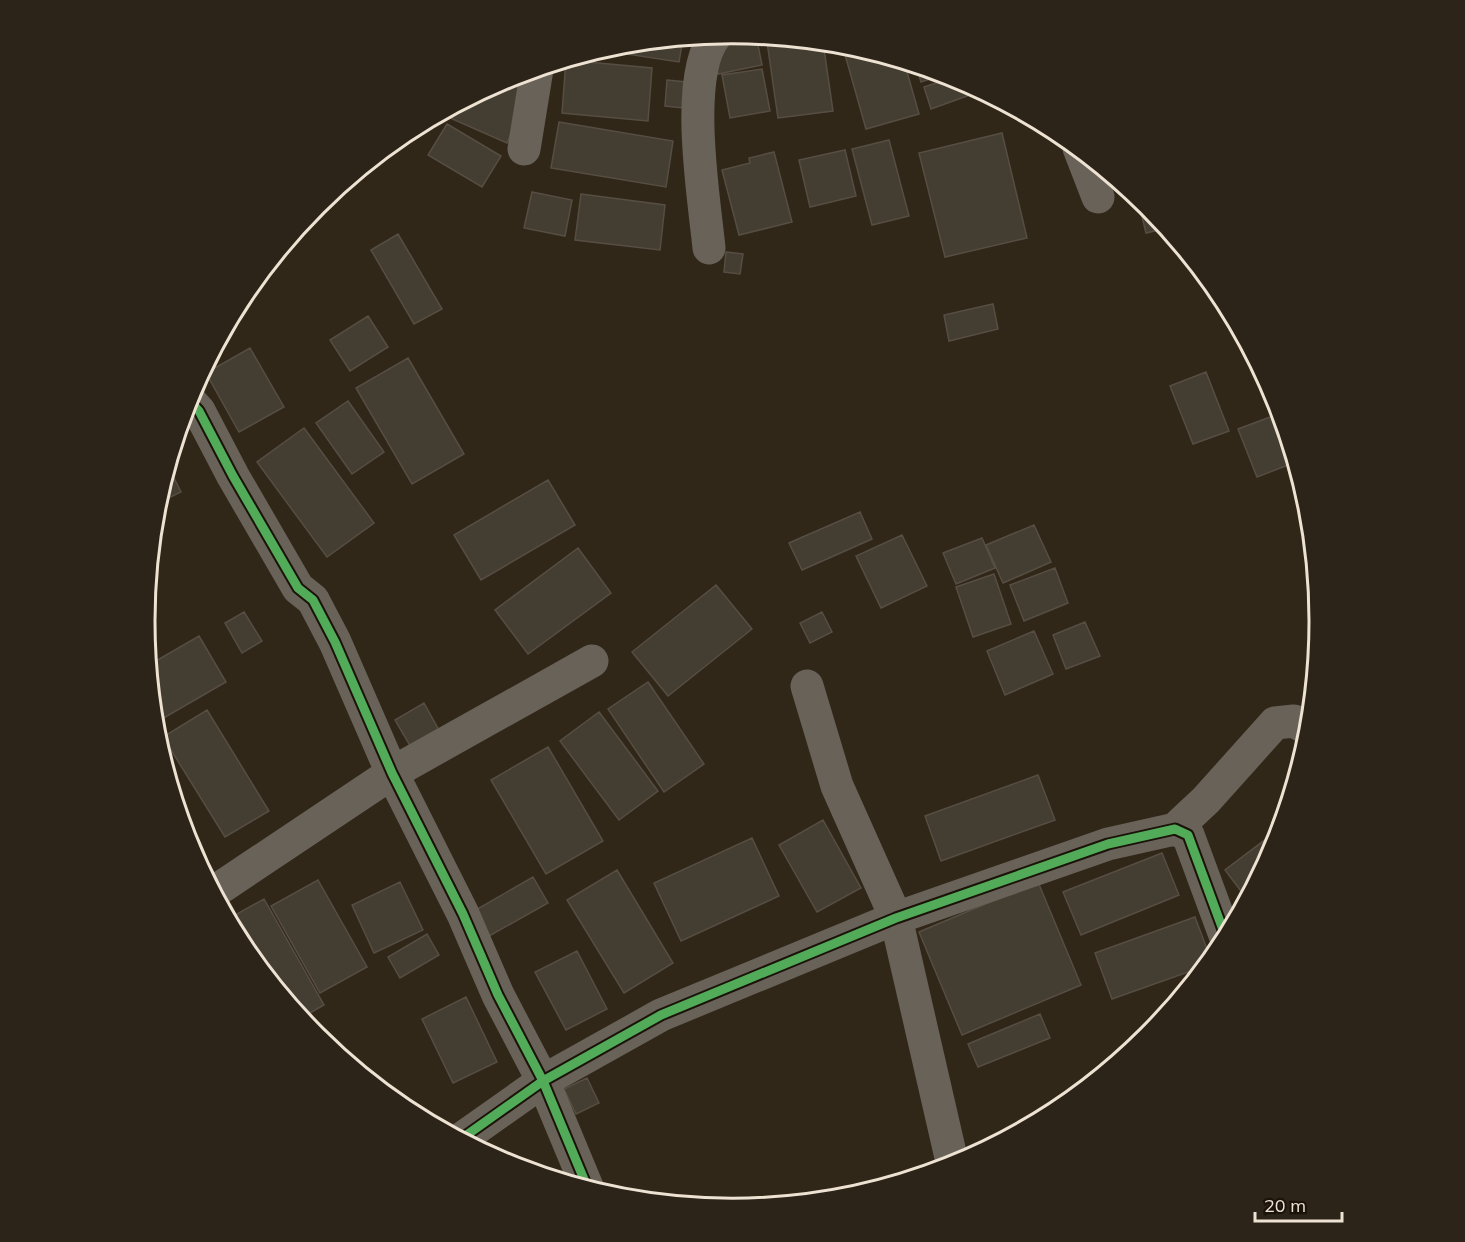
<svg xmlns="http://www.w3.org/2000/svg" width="1465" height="1242" font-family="Mulish,sans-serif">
  <rect width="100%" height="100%" fill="#312719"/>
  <path fill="#443d31" stroke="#574e43" stroke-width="1.5" d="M745,34L756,35L762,65L718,74L711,41Z
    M683,38L679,62L620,53L622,44Z
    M790,39L823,42L833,111L778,118L767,42Z
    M842,44L904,61L919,114L866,129Z
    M566,60L652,68L648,121L562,113Z
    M916,65L945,74L921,82Z
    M762,69L770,111L730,118L722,75Z
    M517,75L534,82L507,143L441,114Z
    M954,77L977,88L978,92L931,109L924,87Z
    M667,80L686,82L684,108L665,106Z
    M989,94L1000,101L991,103Z
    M559,122L673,141L666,187L551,168Z
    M447,124L501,156L482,187L428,155Z
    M1002,133L1027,238L945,257L919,153Z
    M889,140L909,216L872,225L852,149Z
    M845,150L856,196L810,207L799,160Z
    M774,152L792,222L739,235L722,170L750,163L749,158Z
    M532,192L572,200L565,236L524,228Z
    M581,194L665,205L660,250L575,240Z
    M1137,196L1149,205L1167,228L1146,233Z
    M398,234L442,309L414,324L371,250Z
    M726,252L743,254L740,274L724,272Z
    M1198,266L1216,287L1204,290Z
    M993,304L998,329L949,341L944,315Z
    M368,316L388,347L350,371L330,340Z
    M250,348L284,407L239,432L206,373Z
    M408,358L464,454L412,484L356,388Z
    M1206,372L1229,431L1193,444L1170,386Z
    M348,401L384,452L352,474L316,423Z
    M1281,413L1296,462L1257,477L1238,429Z
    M304,428L374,523L327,557L257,462Z
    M168,466L181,492L156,504Z
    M548,480L575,525L481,580L454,535Z
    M860,512L872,539L802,570L789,543Z
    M1034,525L1051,562L1003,583L986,545Z
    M902,535L927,586L881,608L856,556Z
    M982,538L995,568L956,584L943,553Z
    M578,548L611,593L528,654L495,610Z
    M1055,568L1068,603L1024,621L1010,585Z
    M994,574L1011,624L973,637L956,587Z
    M716,585L752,629L668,696L632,652Z
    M244,612L262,641L242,653L225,623Z
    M822,612L832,632L810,643L800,623Z
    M1085,622L1100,656L1066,669L1053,635Z
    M1034,631L1053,674L1005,695L987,651Z
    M199,636L226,682L155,723L149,665Z
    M648,682L704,764L664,792L608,709Z
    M424,703L440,732L412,749L395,720Z
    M207,710L269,811L225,837L163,737Z
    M599,712L658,791L619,820L560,741Z
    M548,747L603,841L546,874L491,780Z
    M1038,775L1055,820L941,861L925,816Z
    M823,820L861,888L817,912L779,845Z
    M1282,827L1276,846L1247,899L1225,870Z
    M185,833L196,847L191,850L189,846Z
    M752,838L779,896L681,941L654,883Z
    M1162,853L1179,895L1081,935L1063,892Z
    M617,870L673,963L624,993L567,900Z
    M533,877L548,903L489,936L474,911Z
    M318,880L367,967L320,993L271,906Z
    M400,882L423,930L374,953L352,905Z
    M1038,882L1081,985L962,1035L919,932Z
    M264,899L324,1005L301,1018L243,947L228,919Z
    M1195,917L1211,960L1208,965L1112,999L1095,953Z
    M427,934L439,955L400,978L388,957Z
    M577,951L607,1009L566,1030L535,972Z
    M466,997L497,1062L453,1083L422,1019Z
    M1040,1014L1050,1038L978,1067L968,1044Z
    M337,1042L353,1067L329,1047Z
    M587,1078L599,1103L576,1114L564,1089Z"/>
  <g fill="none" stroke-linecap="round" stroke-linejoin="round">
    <path stroke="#696258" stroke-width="33" d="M1079,148L1098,197
      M524,149L537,69
      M709,248C704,197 683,75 716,35
      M188,399L199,411L233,476L298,588L313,600L335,642L392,773L463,914L498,995L543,1081L588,1189
      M807,686L837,786L896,918L953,1166
      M1175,829L1206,800L1275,723L1294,721L1310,730
      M214,892L392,773L592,661
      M461,1139L543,1081L661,1015L896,918L1108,844L1175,829L1188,835L1226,938"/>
    <g stroke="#1b1309" stroke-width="13">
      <path id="cycleway" d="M188,399L199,411L233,476L298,588L313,600L335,642L392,773L463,914L498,995L543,1081L588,1189
        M461,1139L543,1081L661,1015L896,918L1108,844L1175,829L1188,835L1226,938"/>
    </g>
    <use href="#cycleway" stroke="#51ab58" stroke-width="9"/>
  </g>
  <path d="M0 0H1465V1242H0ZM155 621a577 577 0 1 1 1154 0a577 577 0 1 1-1154 0Z" fill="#2c2419" fill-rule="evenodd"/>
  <path fill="none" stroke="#eee2d3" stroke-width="3" d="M155 621a577 577 0 1 1 1154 0a577 577 0 1 1-1154 0Z"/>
  <path d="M1255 1212v9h87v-9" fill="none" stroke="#eee2d3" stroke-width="3"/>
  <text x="1264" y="1212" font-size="18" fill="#eee2d3" stroke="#1b1309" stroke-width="4.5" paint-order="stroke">20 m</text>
</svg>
